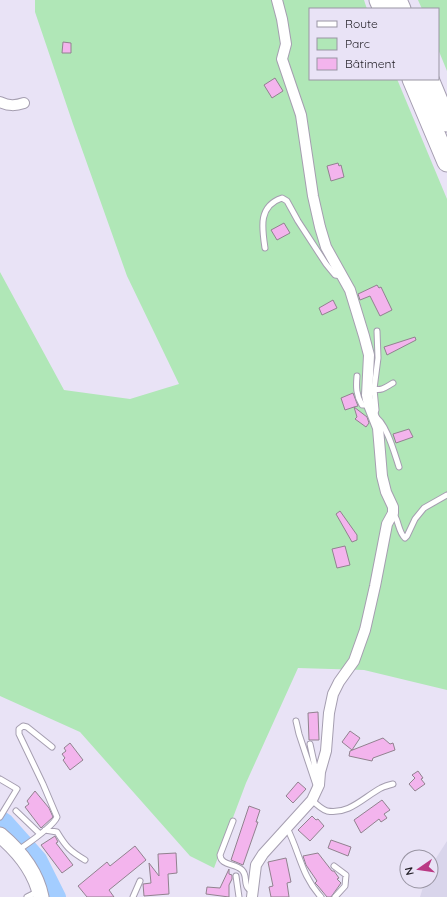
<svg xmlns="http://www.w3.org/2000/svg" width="447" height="897" font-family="Quicksand,sans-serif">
  <rect width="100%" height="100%" fill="#e9e3f6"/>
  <path fill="#d9d5eb" d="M447,841V897H420L425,881H431V866Z"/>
  <path fill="#b0e7b7" d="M35,0H364L367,9H310V79H397L447,199V690L364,670L298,668L246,783L214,868L190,856L80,732L0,696V272L64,390L130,399L179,384L127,276L73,124L35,12Z
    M418,0H447V71L438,49V9H422Z"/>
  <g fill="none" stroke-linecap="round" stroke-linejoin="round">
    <path stroke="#a3cdff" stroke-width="16" d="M0,818L6,822L39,859L58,897"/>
  </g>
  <path fill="#f3b4ed" stroke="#91828f" d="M63,42L71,43V53H62Z
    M275,78L283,91L272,98L264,85Z
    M338,163L339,166L341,165L344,177L331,181L327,166Z
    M284,223L290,233L277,240L271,230Z
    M377,285L379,288L381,287L392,310L380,316L370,296L360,300L358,294Z
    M333,300L337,308L322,315L319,308Z
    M415,337L416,340L387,355L384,347Z
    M353,393L358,406L354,407L367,417L369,423L366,427L355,419L357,417L354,407L345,410L341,398Z
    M409,429L413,437L396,443L393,434Z
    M340,511L357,535V540L352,542L336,514Z
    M345,546L350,565L337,568L332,549Z
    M318,712L319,740H309L308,713Z
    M350,731L360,738L352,750L342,742Z
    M383,738L390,744L393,743L395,750L373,758L372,761L349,756L350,751Z
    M70,743L83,760L70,770L63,760L65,758L62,754L66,751L64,748Z
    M418,771L423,778L421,779L425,784L415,791L409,784L415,778L412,775Z
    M298,782L306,789L293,803L286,796Z
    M35,791L49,808L53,817L41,828L25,807L29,804L27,801Z
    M382,800L390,810L384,814L387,818L381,822L379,819L361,833L354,820Z
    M249,806L260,810L256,822H258L243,865L231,860Z
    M312,816L316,820L318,819L324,826L310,841L298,830Z
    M55,836L58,842L56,843L73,865L62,873L41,845Z
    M331,840L351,847L348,856L328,848Z
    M135,846L146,860L109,890L114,897H87L78,886L107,862L110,866Z
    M176,853L177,873L168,874L169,894L144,896L143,884L151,883L149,863L159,876L158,854Z
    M318,853L332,871H334L339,878L337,879L341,883L331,897H327L318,886L315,883L317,881L306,865L303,856Z
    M286,858L291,882L287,883L289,897H271L269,887L273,886L268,862Z
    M229,869V874L232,875V879L229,885V897L206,894L207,887L220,888Z"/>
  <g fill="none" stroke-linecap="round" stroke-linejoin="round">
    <g stroke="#a59eb0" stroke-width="7">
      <path id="lane" d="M265,248C262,228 258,206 282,198L287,201L298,221L326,264L335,275L342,276
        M377,331L378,358L374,389L376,410L374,416C386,421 395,455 399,467
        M357,376C356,387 356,395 362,405H369
        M374,389C382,391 386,387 393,383
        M393,513C399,520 398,532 405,538L407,536L415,519L424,508L447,495
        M296,721L299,734L316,785
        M310,744L315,767L314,774
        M0,779L17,789L0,817
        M312,800C316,804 321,809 327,811C349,815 364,797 381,788C385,786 389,785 393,784
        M16,811L40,834
        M233,821L220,855C221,866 235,863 242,870C249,877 241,886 253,892
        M287,828C300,853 301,875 321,897
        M45,830L57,832C66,847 70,851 85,860
        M17,851C27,844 53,827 57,817L43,784L19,734V729L23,726L27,727L52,747
        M334,866L346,875L345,886L335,897
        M236,876L239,897
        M27,897L37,892
        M133,897L140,881"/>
    </g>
    <g stroke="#a59eb0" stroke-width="12">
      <path id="street" d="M0,102C9,106 15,106 24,103
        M252,897L256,865L263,854L312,800L319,785L320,772L326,751L329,713L333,694L339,682L354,661L365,630L375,586L387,524L393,513V507L386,492L382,476L378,428L369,405L367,395L369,355L364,336L350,290L326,247L320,227L313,196L301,115L282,59L286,44L282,19L277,0"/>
    </g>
    <g stroke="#a59eb0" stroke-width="17">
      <path id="secondary" d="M0,835C19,851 36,872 41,897"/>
    </g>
    <g stroke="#a59eb0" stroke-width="21">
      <path id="highway" d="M379,0L383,9
        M397,0L401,9
        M412,79L447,162
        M429,79L447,122"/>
    </g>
    <use href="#lane" stroke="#fff" stroke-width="5"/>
    <use href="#street" stroke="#fff" stroke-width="10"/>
    <use href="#secondary" stroke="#fff" stroke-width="15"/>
    <use href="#highway" stroke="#fff" stroke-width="19"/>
  </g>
  <rect x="309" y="8" width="130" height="72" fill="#e9e3f6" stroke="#9995a3"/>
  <rect x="317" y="21" width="20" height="6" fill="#ffffff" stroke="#9995a3"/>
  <text x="345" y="28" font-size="12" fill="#221f26">Route</text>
  <rect x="317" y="38" width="20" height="12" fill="#b0e7b7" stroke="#9995a3"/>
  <text x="345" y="48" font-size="12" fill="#221f26">Parc</text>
  <rect x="317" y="58" width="20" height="12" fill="#f3b4ed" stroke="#9995a3"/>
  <text x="345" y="68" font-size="12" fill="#221f26">Bâtiment</text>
  <g transform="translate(419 869) rotate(257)"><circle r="19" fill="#e9e3f6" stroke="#9995a3"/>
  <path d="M0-3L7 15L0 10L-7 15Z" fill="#ba3984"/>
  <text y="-6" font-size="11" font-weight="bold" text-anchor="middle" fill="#221f26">N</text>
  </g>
</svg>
